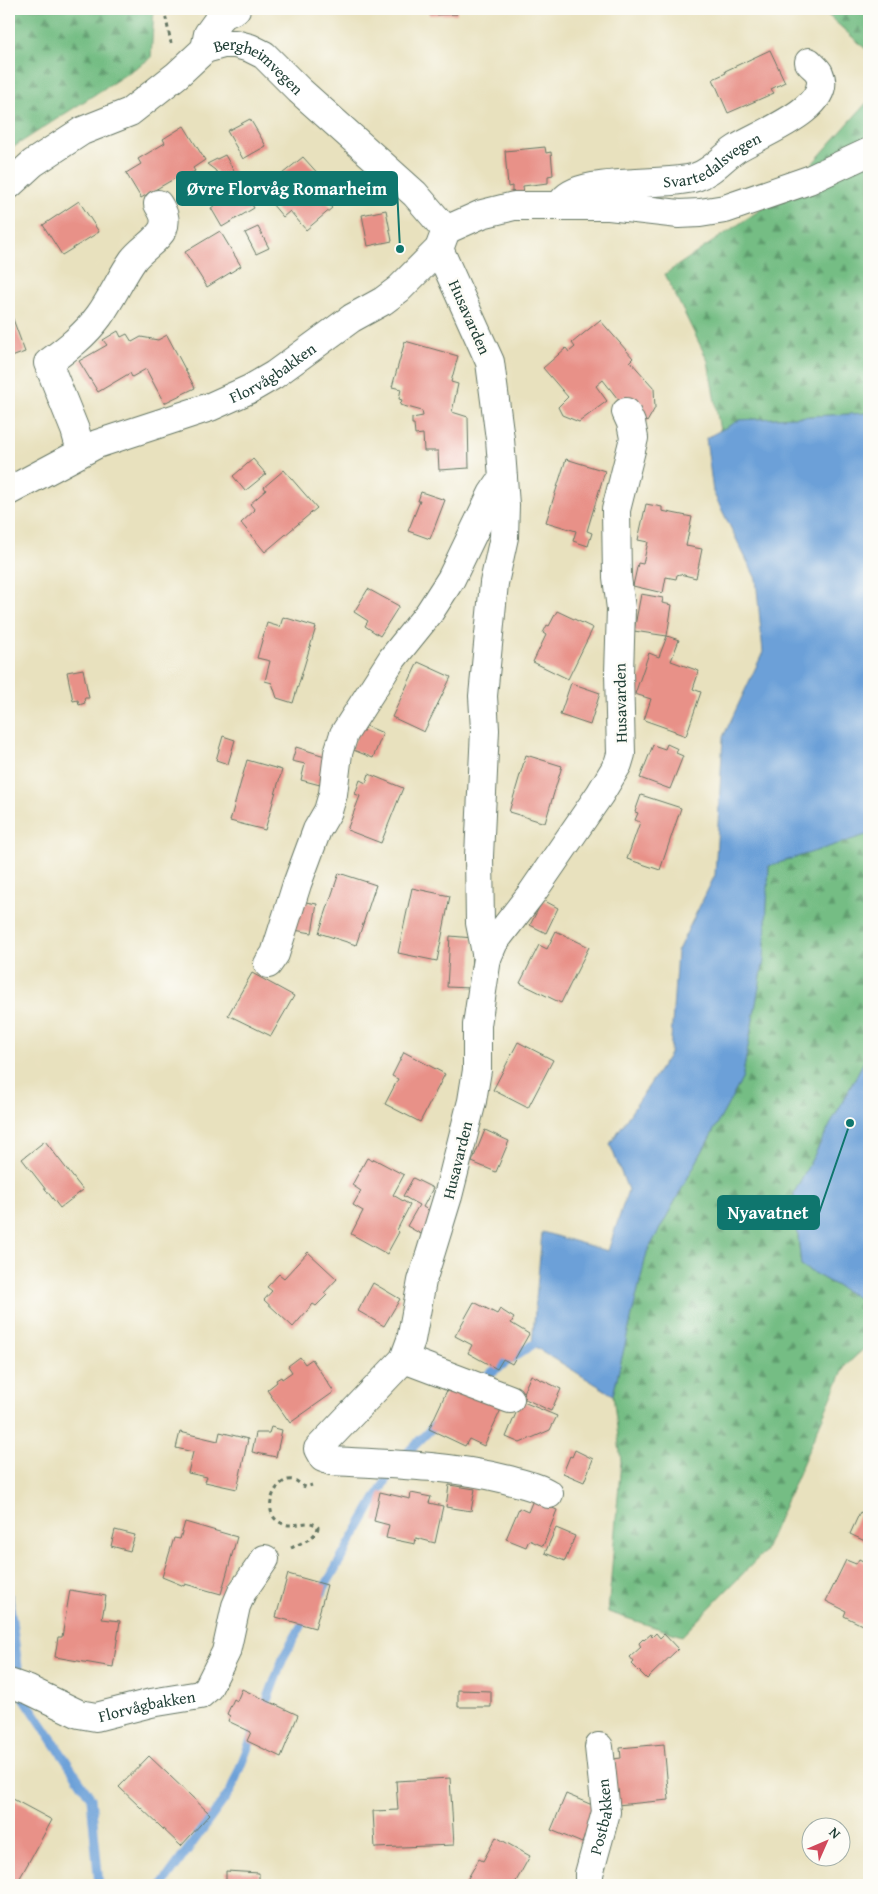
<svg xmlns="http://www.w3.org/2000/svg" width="878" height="1894" font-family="'Gentium Book Plus',serif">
  <defs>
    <pattern id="forest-firs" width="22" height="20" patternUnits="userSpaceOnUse" patternTransform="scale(1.25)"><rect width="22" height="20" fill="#74bd84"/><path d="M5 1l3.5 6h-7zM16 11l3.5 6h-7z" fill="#5f9b6d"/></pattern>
  </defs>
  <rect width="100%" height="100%" fill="#fdfcf7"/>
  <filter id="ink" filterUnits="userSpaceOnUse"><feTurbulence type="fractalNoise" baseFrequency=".02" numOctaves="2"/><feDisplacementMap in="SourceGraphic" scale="10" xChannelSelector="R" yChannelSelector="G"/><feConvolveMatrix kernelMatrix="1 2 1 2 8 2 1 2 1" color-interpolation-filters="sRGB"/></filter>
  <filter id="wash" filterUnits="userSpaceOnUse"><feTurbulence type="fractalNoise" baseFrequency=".0096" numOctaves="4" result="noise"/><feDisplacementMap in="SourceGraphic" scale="20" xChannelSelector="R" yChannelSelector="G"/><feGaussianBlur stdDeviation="1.12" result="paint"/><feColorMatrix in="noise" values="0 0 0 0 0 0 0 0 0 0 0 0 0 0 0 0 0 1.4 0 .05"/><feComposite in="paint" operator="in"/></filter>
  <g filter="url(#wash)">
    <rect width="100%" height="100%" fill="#e8e1be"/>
    <path fill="url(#forest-firs)" stroke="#4a7d5c" d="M9,9H154L151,58L9,150Z
      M821,9H869V52Z
      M869,100V413L740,420L720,431L708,361L665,274L788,191Z
      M866,834L869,836V1052L794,1193L801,1266L869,1304V1344L845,1366L764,1552L682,1636L608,1612L621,1461L613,1395L647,1252L742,1079L764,960L769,866Z"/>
    <path fill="#6ca0d8" stroke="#466e86" d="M869,413V836L866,835L769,866L764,960L742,1079L647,1252L613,1395L532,1345L542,1232L608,1251L628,1190L610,1144L670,1054L677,952L715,875L723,737L763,652L756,579L713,492L706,438L740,420Z
      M869,1052V1304L801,1266L794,1193Z"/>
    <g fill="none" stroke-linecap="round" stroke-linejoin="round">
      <path stroke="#6ca0d8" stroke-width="9" d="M479,1383L486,1376L532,1345
        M320,1595L395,1465L439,1421
        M9,1597L20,1683
        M23,1696L91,1798L99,1885
        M263,1711L284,1656L308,1614
        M162,1885L231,1790L254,1732"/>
    </g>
    <g id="blocks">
      <path fill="#e89188" d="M429,9H457V14L429,15Z
        M770,50L785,82L771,89L774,93L728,113L713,79L726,73L725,71Z
        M250,119L266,146L243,159L227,131Z
        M184,126L205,160L193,168L195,171L181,180L179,176L141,198L126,173L141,164L138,159L165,143L163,139Z
        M545,147L546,153L551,152L553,175L548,176V183L523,186L524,194L512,195V186L508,187L505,151Z
        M225,155L243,187L220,201L243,189L254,208L222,227L211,208L218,203L210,190L223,182L215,170L207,164Z
        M303,157L321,177L312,185L332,208L306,230L290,211L283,217L261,191Z
        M79,201L99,232L62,255L43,225Z
        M386,210L392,241L368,246L362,215Z
        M258,227L269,248L256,254L245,233Z
        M220,231L241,266L207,287L185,252Z
        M9,308L25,352L9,358Z
        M600,320L633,358L630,361L654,388L655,408L647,422L621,403L603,380L596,386L607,401L579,422L562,415L558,407L568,397L543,368L566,348L569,352L575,347L572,343Z
        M118,331L121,337L127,334L132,342L141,337L158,340L167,335L195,388L164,403L146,369L132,377L130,373L98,392L79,361L107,345L103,340Z
        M405,341L458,356L451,382L458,384L452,412L468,417L469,468L439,470L438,451H424L423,434L415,435L414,424H412V418L423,416L422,411L400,405L402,400L399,399L401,389L392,387Z
        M253,459L266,474L245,491L233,476Z
        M566,459L605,471L587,531L592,533L588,546L573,541L576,531L546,522Z
        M284,470L317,508L265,552L241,523L255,510L250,504L266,490L264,487Z
        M421,492L445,500L430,539L408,531L420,501H418Z
        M646,504L662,507V511L692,517L686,546L702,549L696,578L680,574L677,575L676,579L666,577L663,593L633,586L638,563L643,564L648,542L638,540Z
        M368,589L399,606L380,636L365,626L368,621L354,612Z
        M641,594L663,598L662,603L672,605L667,636L634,631Z
        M557,611L593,628L568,679L533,662L546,635L543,633L547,625L549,626Z
        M283,617L316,627L293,703L277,698L272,683L265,681L270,661L257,658L267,623L280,627Z
        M667,636L679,640L671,661L699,671L693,689L701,692L686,736L675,732V731L644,720L651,699L635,694L649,653L659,657Z
        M418,662L451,677L424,732L392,717Z
        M83,669L89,698H84L85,703L79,705L78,700L73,701L67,672Z
        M571,683L600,693L590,725L560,715Z
        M362,724L383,733L373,758L351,749Z
        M223,736L235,740L228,764L216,760Z
        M667,744L678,749L676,753L683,756L670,789L640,778L653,745L665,749Z
        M296,747L328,757L320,785L301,780L305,764L292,761Z
        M526,755L562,766L545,823L509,812Z
        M247,760L282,770L265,830L230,821Z
        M369,774L403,788L381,843L347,830L360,796L355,794L360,780L366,783Z
        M641,795L681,808L660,870L627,859L640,822L635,820L638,813L635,812Z
        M339,873L376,885L356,945L319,933Z
        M412,888L450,896L437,961L398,953Z
        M543,900L558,908L546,933L530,925Z
        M300,901L317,904L312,933L294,930Z
        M556,931L589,947L561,1003L520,983L539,945L547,949Z
        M450,936L473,938L470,988L447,987Z
        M252,973L294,996L271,1036L228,1015Z
        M518,1042L553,1060L528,1108L493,1090Z
        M404,1052L445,1074L420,1122L385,1104L398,1079L392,1076Z
        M485,1130L509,1141L496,1172L472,1162Z
        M45,1141L83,1190L60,1208L22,1159Z
        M367,1158L373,1161L374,1159L404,1175L393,1195L410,1205L397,1230L399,1232L387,1254L351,1234L363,1211L353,1205L361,1191L352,1185Z
        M413,1178L433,1188L423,1207L435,1214L428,1238L407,1226L419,1205L403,1196Z
        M308,1252L337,1279L324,1293L327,1295L316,1306L313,1304L293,1327L264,1300L272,1291L267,1287L279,1274L284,1278Z
        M373,1283L400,1299L384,1326L358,1311Z
        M474,1302L497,1314L500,1309L514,1318L511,1323L529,1334L512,1364L503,1359L497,1369L468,1353L472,1345L455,1336Z
        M9,1305H14V1321H9Z
        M300,1357L305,1364L312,1359L334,1392L290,1423L267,1390L277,1382L276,1380L281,1377L282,1379L292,1372L288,1366Z
        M531,1375L561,1389L551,1411L521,1397Z
        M449,1386L504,1403L484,1446L469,1439L465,1446L429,1429Z
        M521,1401L557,1416L550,1430L520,1443L506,1437Z
        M271,1427L282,1430L276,1457L252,1452L256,1433H269Z
        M180,1432L218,1441L220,1432L248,1439L237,1489L205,1482L207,1477L188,1473L193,1452L176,1448Z
        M575,1450L593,1459L584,1482L563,1473L570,1456L572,1457Z
        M449,1485L475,1489L471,1511L446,1507Z
        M380,1492L410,1499L411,1493L431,1497L429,1503L443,1506L435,1543L416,1538L415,1544L386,1538L389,1525L374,1521Z
        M533,1500L557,1510L543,1546L529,1540L526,1547L506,1539L519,1508L528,1512Z
        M860,1512L869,1516V1543L850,1534Z
        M185,1522L237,1537L221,1594L185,1584L184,1586L162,1577L174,1538L180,1539Z
        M556,1528L575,1536L565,1561L545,1553Z
        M115,1530L135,1535L130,1551L111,1546Z
        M859,1559L869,1564L868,1628L844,1616L846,1611L826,1601L846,1560L856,1564Z
        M288,1574L327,1585L315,1628L276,1617Z
        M70,1590L106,1596L102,1619L120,1621L113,1667L55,1657L58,1637H62Z
        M656,1633L660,1638L664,1634L678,1649L647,1679L632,1664L634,1662L630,1657L641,1647L639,1643L643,1639L644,1640L651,1634L652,1637Z
        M242,1689L298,1715L281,1757L247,1741L251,1732L228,1721L230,1716L227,1714L234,1699L237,1701Z
        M458,1690L491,1691V1707H458Z
        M664,1744L669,1800L617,1805L613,1759L621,1758L620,1748Z
        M149,1756L210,1814L181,1846L119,1787Z
        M450,1778L454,1845L375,1848L373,1811L398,1810L396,1781Z
        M566,1794L597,1807L582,1843L551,1830Z
        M13,1799L52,1820L16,1885H9V1806Z
        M496,1837L530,1856L514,1885H464L479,1859L483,1861Z
        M226,1871L259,1873V1885H226Z"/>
    </g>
  </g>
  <g filter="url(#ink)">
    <use href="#blocks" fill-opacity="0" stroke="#657664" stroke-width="1"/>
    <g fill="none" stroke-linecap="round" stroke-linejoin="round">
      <g stroke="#657664" stroke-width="30">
        <g id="minor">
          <path d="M205,49L208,34L221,16L236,9"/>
          <path id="s1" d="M9,185L33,163L82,131L130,112L177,75L205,49L223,44H235L250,48L264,55L299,90L415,194L446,230"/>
          <path id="s2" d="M562,203C575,176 666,187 696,177C712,172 722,158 736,149C757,135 835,108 819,73C817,69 812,66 809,62"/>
          <path d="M446,230L482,214L514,206H609L679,214L700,213L725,209L809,180L869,152"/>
          <path d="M81,451L75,430L48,363C67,349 85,335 99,316C112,298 121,277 133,260C141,249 157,241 163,229C167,219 163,212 158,204"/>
          <path d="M503,478L505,505L504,537L494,583L483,696L485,730L479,856L480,923L487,958L477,1025V1070L472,1101L448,1196L422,1281L411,1340L404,1359L318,1449L323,1458L331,1461C389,1464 448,1465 505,1479C519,1483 537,1486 549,1494"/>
          <path id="s3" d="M9,491L97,444L210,407L250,389L274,375L352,318L383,301L399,289L439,249L445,233"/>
          <path d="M487,958L494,942L532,893L600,794L618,764L621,754L619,673L621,609L617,577L616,510L634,438L631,423L626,412"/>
          <path d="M268,964L275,954L297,884L317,830L328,811L333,794L338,753L344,734L392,659L429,613L451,579L492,494L503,478L500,439L490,362L439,249"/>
          <path d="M404,1359L510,1399"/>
          <path id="s4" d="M9,1683L29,1690L79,1714L96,1717L151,1703L200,1695L208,1688L226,1652L236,1606L242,1592L265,1559"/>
          <path id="s5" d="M589,1885V1874L606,1812L599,1747"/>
        </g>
      </g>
      <path stroke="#657664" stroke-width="3" stroke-dasharray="4 4" stroke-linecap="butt" d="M164,9L171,43
        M291,1548C300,1543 317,1538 318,1527C307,1516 293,1532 278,1521C263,1512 273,1483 288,1480C297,1478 299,1485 306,1487L312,1485"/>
      <use href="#minor" stroke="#fff" stroke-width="28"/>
    </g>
  </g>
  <g text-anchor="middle" stroke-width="5" stroke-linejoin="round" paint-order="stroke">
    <g font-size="16" fill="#1f3d34" stroke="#fdfcf7">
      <text dy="6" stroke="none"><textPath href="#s1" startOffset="302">Bergheimvegen</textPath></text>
      <text dy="6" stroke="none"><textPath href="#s2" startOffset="161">Svartedalsvegen</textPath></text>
      <text transform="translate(470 317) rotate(66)" y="6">Husavarden</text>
      <text dy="6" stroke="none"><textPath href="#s3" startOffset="290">Florvågbakken</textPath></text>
      <text transform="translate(620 703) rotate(-91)" y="6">Husavarden</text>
      <text transform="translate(457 1160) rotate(-76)" y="6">Husavarden</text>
      <text dy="6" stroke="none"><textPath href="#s4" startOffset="146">Florvågbakken</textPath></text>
      <text dy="6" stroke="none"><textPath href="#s5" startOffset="70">Postbakken</textPath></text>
    </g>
  </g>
  <path fill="none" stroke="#0f766e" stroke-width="2" d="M400 249L397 189M850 1123L819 1213"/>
  <g fill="#0f766e" stroke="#fdfcf7" stroke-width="2">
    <circle cx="400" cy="249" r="5"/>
    <circle cx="850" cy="1123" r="5"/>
  </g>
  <g fill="#0f766e" stroke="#0f766e" stroke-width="2">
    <rect x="177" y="172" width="220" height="33" rx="5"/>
    <rect x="718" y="1196" width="101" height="33" rx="5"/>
  </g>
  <g font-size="18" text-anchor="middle" font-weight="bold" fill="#fff">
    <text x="287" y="195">Øvre Florvåg Romarheim</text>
    <text x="768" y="1219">Nyavatnet</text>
  </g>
  <rect width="878" height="1894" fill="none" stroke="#fdfcf7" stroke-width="30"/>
  <g transform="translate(826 1842) rotate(45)"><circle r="24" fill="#fdfcf7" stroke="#a4b0a9"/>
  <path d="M0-4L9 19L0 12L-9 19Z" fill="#d1495b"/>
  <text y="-8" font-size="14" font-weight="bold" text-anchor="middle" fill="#1f3d34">N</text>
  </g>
</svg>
